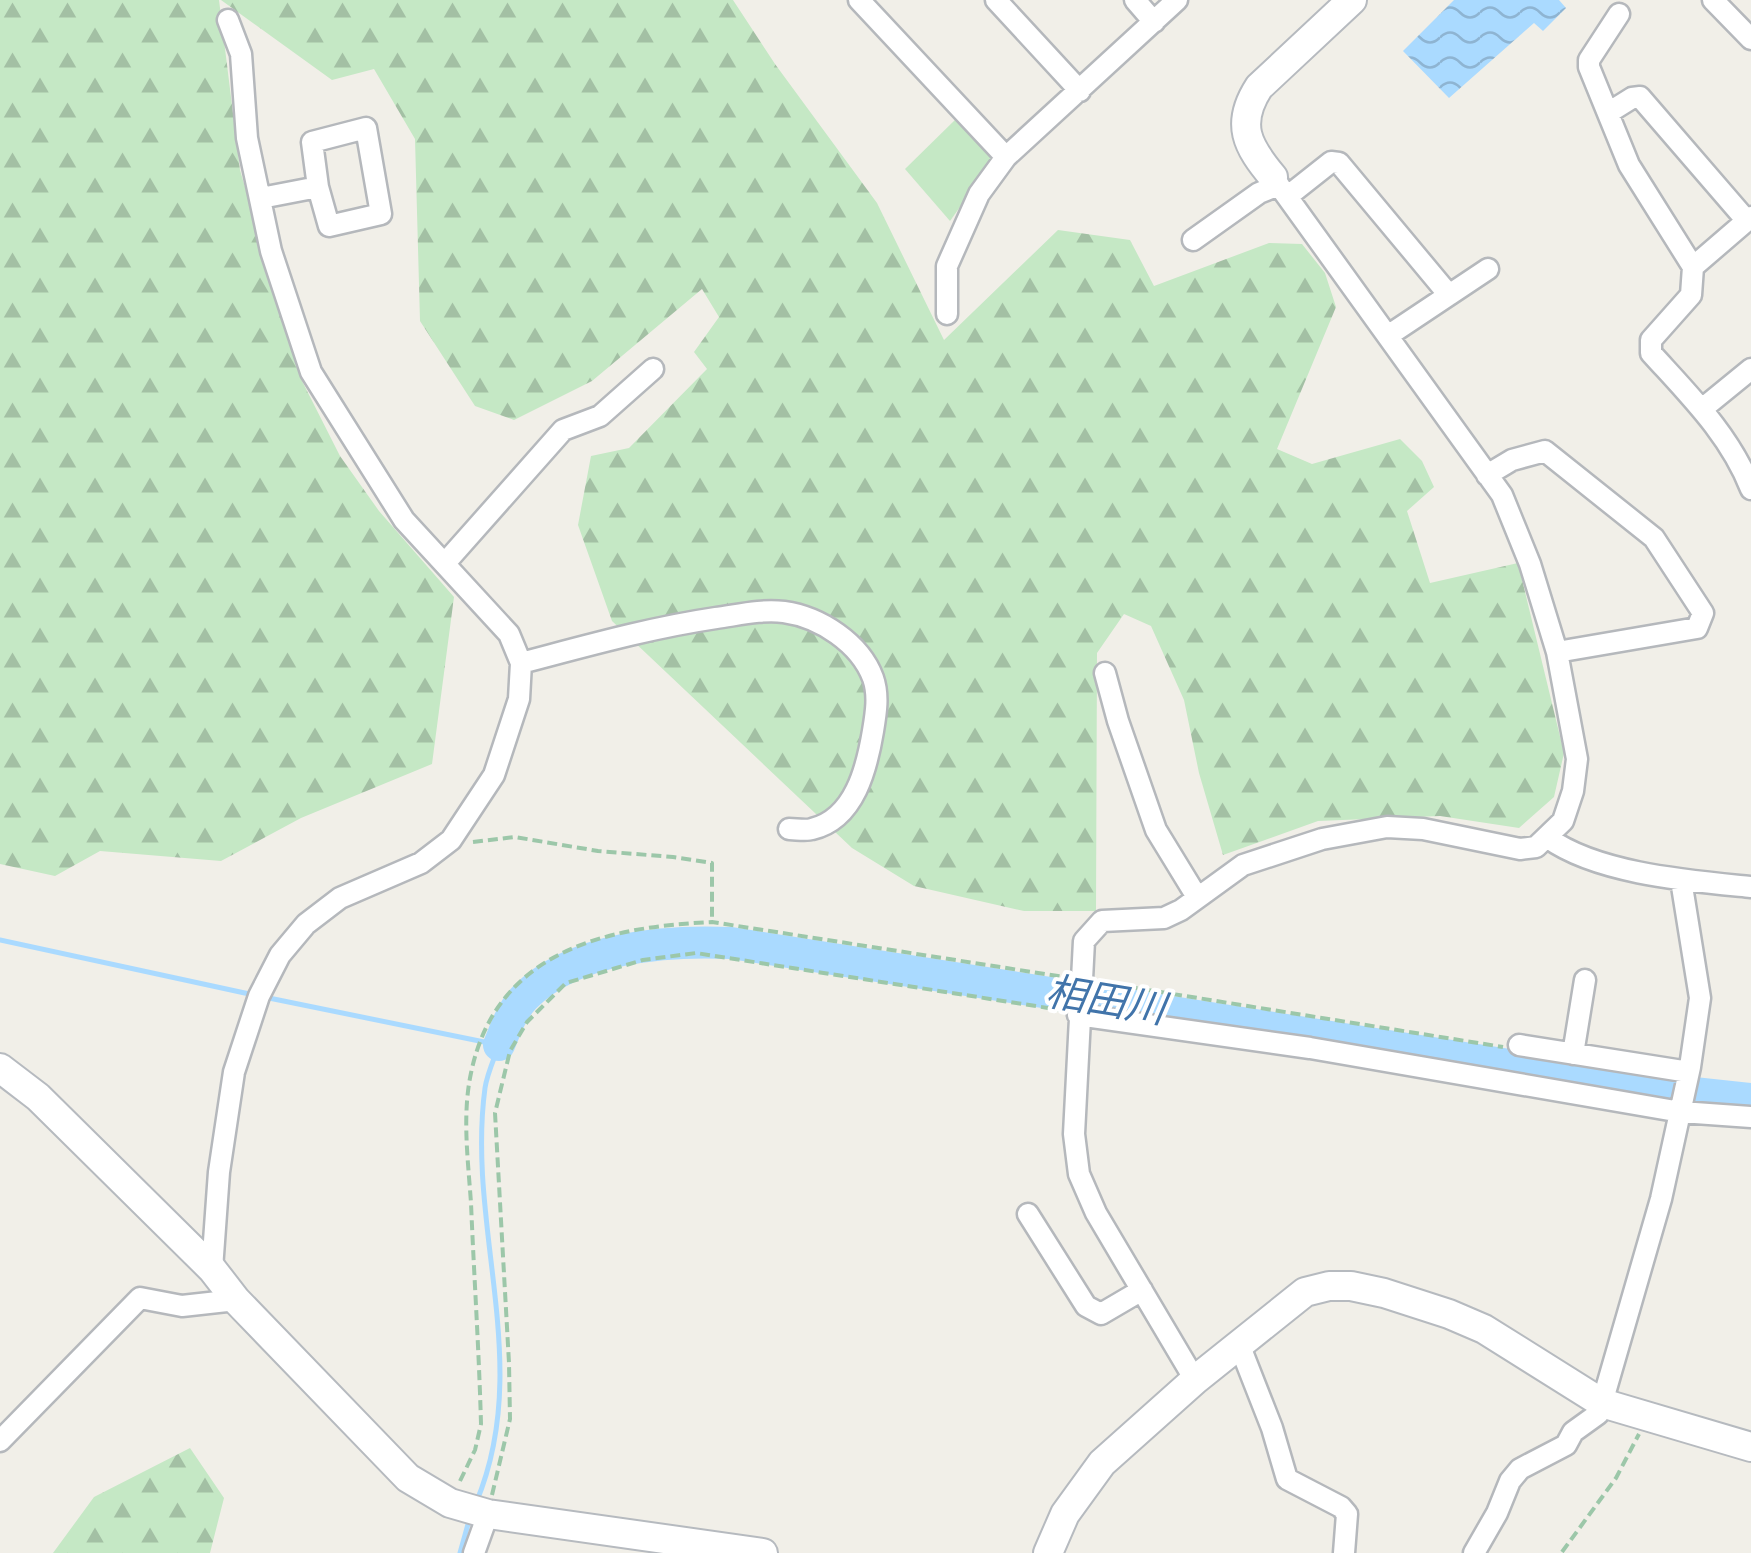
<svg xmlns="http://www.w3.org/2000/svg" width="1751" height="1553" font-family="'Sofia Sans Condensed','Noto Sans JP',sans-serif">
  <defs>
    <pattern id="forest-firs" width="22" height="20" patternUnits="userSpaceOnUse" patternTransform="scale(2.5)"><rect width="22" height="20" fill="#c5e8c5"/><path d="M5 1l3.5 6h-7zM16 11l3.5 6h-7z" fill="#a3c0a4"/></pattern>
    <pattern id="water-waves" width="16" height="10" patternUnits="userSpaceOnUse" patternTransform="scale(2.5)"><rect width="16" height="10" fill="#aadaff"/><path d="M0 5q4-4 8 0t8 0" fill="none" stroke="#8eb4d2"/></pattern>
  </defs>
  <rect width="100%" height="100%" fill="#f1efe8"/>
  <path fill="url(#forest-firs)" d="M0,0H219L240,170L302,381L340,456L379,511L454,597L432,764L301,818L221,861L100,851L55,876L0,864Z
    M221,0H733L775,64L877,203L944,340L1058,230L1130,240L1154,286L1269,243L1302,244L1325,273L1336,307L1277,449L1312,464L1400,439L1422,461L1434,487L1407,511L1430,583L1518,563L1564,753L1554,797L1519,828L1440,816L1318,821L1223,855L1199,773L1184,700L1151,626L1124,614L1097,653L1096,911H1024L914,886L852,848L612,621L578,525L591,456L629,448L707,369L694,352L719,317L702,289L592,381L514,420L475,406L420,321L415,139L374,69L332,80Z
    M190,1448L224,1498L210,1553H53L94,1497Z"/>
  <path fill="#c5e8c5" d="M957,118L994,159L950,221L905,169Z"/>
  <path fill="url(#water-waves)" d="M1454,0H1559L1566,8L1543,31L1534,23L1449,98L1403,51Z"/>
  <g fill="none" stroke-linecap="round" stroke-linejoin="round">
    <path stroke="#aadaff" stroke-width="5" d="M0,940L254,995
      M264,997L499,1045C494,1059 487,1074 485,1088C466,1229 534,1365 476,1503
      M460,1553L470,1517"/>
    <path stroke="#aadaff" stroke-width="32" d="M499,1045C506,1028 512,1010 525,997C574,947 666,940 731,943L1675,1091L1751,1099"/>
    <g stroke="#b5b8bc" stroke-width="25">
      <path id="street" d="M859,0L1006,157
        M996,0L1080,91
        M1135,0L1154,22
        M1713,0L1751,39
        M1619,14L1589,60V67L1629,165L1693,267L1691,295L1651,340V353C1689,395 1730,435 1751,489
        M1608,113L1632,98L1640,97L1747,221
        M1288,196L1331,162L1339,163L1449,295
        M261,198L318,187L312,142L366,128L381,214L329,226L318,187
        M1193,240L1259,193L1279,185
        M1693,267L1751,217
        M947,314V266L979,194L1006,157L1177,0
        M1389,335L1488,269
        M1702,409L1751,369
        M1487,475L1512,460L1545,451L1654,538L1703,613L1697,628L1557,652
        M446,562L563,430L600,416L653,369
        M521,663C586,646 649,628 716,618C738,615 762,609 784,612C820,617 860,643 873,678C879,695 876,713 873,731C867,767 855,819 812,829C806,831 796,829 789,829
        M1105,673L1118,721L1156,830L1197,897
        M1548,838C1598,874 1691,881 1751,887
        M1078,1015L1310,1048L1681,1112L1751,1117
        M1519,1045L1689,1072
        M1573,1054L1585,980
        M1028,1214L1086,1306L1101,1314L1142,1290
        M212,1269L219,1172L234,1072L259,996L280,955L306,924L340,898L421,863L451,840L494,775L519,699L521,663L509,634L404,520L311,372L271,251L247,138L241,54L228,20
        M1239,1344L1272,1428L1287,1479L1341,1507L1347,1514L1344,1553
        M1195,1380L1096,1213L1079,1174L1074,1134L1084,941L1102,921L1164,918L1181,910L1243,865L1322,839L1387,827L1423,829L1520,849L1536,847L1563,821L1573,791L1577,759L1557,652L1530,564L1502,495L1273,177
        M0,1441L140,1298L182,1306L236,1300
        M474,1553L488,1514
        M1474,1553L1497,1513L1510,1481L1520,1469L1566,1445L1573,1432L1598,1414L1602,1403L1661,1199L1690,1067L1700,998L1681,880"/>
    </g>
    <g stroke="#b6babf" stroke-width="32">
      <path id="secondary" d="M1273,177C1247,146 1235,124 1259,87L1352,0
        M0,1068L38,1097L212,1269L236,1300L408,1478L450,1503L488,1514L763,1553
        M1048,1553L1065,1514L1102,1463L1195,1380L1305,1292L1329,1286H1351L1384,1293L1449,1314L1484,1329L1602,1403L1751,1447"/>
    </g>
    <path stroke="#9cc7a9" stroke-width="4" stroke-dasharray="10 5" stroke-linecap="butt" d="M473,842L515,837L598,851L673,857L712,863V922
      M1098,982L1503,1047
      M460,1481L475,1450L481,1424C479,1350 474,1276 471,1203C468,1160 462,1115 471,1073C496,952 604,927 712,922L1064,977
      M492,1495L510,1419L509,1363L495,1113L510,1051L527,1022L566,983L643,960L696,953L1061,1010
      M1562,1552L1616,1478L1639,1434"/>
    <use href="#street" stroke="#fff" stroke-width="20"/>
    <use href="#secondary" stroke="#fff" stroke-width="28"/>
  </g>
  <g text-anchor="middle" stroke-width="8" stroke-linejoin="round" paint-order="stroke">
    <g font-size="40" font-style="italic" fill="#4174aa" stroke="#fff">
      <text transform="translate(1106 1000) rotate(9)" y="14">相田川</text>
    </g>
  </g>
</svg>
